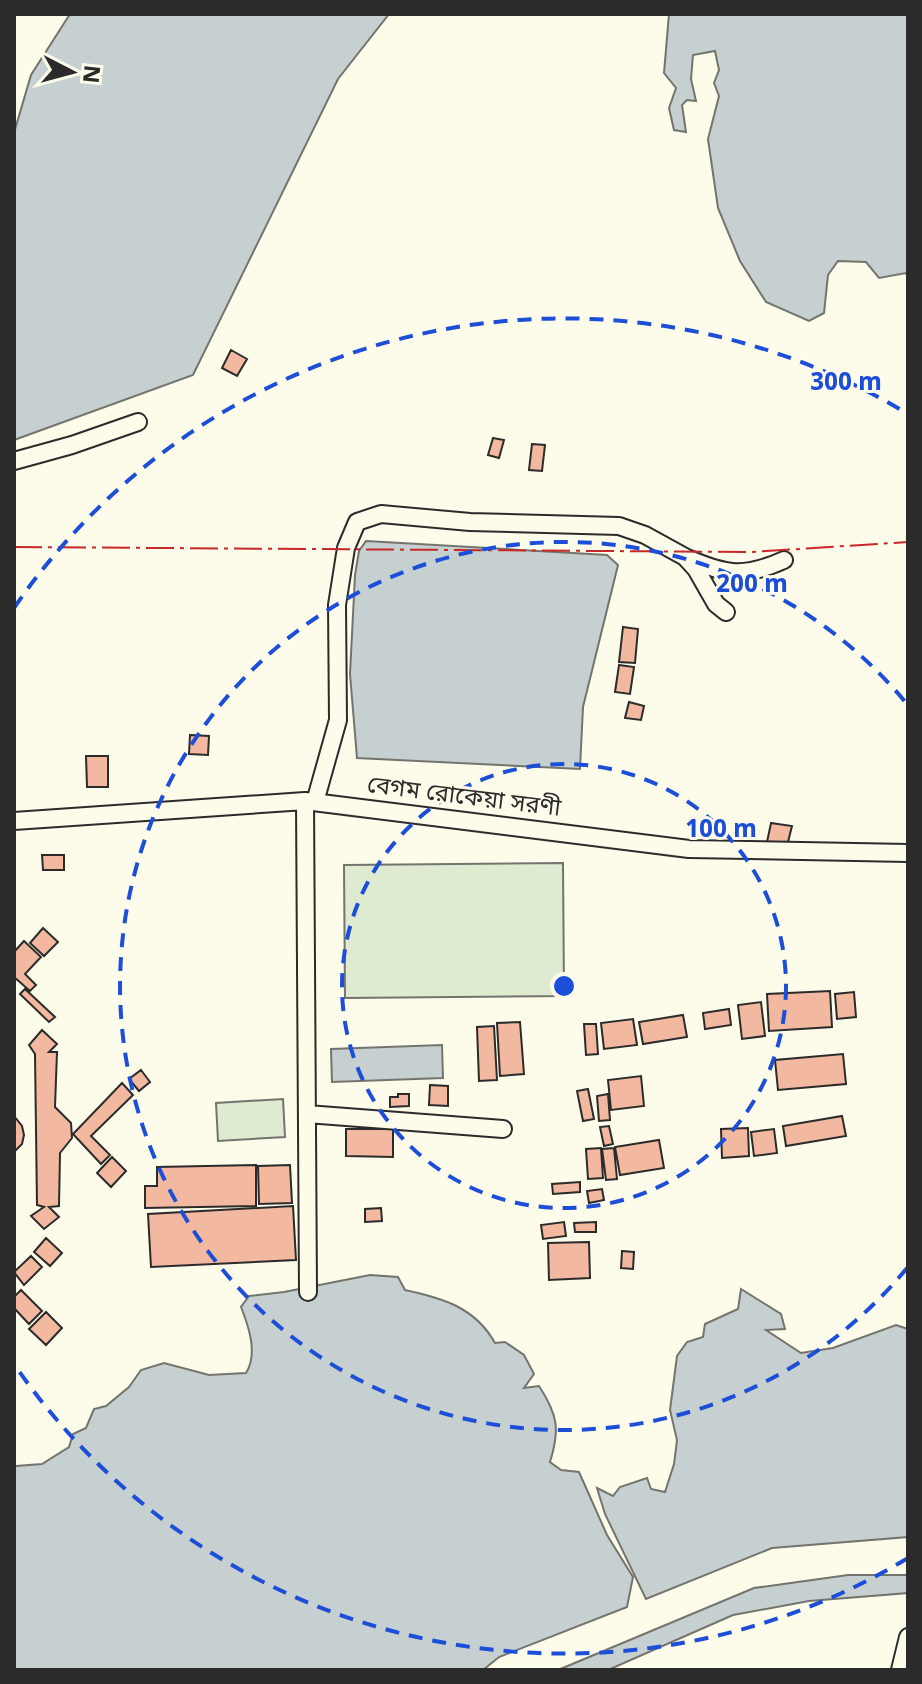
<svg xmlns="http://www.w3.org/2000/svg" width="922" height="1684" font-family="Georgia,'Noto Sans Bengali',serif">
  <rect width="100%" height="100%" fill="#fdfbea"/>
  <path fill="#deebd1" stroke="#74746e" stroke-width="2" d="M563,863L564,996L345,998L344,865Z
    M283,1099L285,1137L218,1141L216,1103Z"/>
  <path fill="#c7d0d0" stroke="#74746e" stroke-width="2" d="M70,14H389L338,79L193,375L14,440V133L31,75Z
    M669,14H908V277L906,273L879,278L866,262L838,261L828,275L824,313L809,321L766,302L740,261L718,208L708,139L719,96L714,83L719,70L715,51L693,55L691,79L696,101L687,100L682,105L686,132L674,130L669,108L676,88L664,73Z
    M366,541L607,555L618,565L583,707L580,769L357,758L350,674L355,575L359,551Z
    M442,1045L443,1078L332,1082L331,1049Z
    M370,1275L398,1277L405,1290C442,1298 475,1307 495,1343L505,1342L524,1355L534,1374L524,1388L539,1386C558,1415 560,1430 550,1462L561,1470L579,1472L607,1535L633,1577L627,1607L499,1657L483,1670H14V1469L16,1466L42,1464L69,1447L73,1434L86,1428L94,1409L106,1406L129,1387L141,1370L164,1363L209,1375L246,1373C258,1354 249,1327 241,1307L249,1296L284,1292Z
    M741,1289L781,1314L785,1329L766,1330L801,1353L833,1348L896,1325L908,1329V1537L772,1548L646,1599L605,1514L597,1488L613,1496L620,1487L647,1478L651,1489L665,1492L674,1464L677,1440L670,1410L677,1356L687,1342L703,1337L705,1324L738,1309Z
    M848,1575H908V1593L809,1601L733,1615L608,1670H558L754,1588Z"/>
  <path fill="#f2b8a0" stroke="#2b2b2b" stroke-width="2" d="M231,350L247,359L237,376L222,368Z
    M493,438L504,440L499,458L488,455Z
    M532,444L545,445L542,471L529,470Z
    M623,627L638,629L635,663L619,662Z
    M619,665L634,667L630,694L615,692Z
    M629,702L644,706L641,720L625,718Z
    M190,735L209,736L208,755L189,754Z
    M86,756H108V787H87Z
    M771,823L792,826L788,842H767Z
    M42,855H64V870H43Z
    M43,928L58,942L44,956L30,943Z
    M24,941L41,957L25,974L36,985L30,991L14,977V952Z
    M25,989L55,1017L49,1022L20,994Z
    M830,991L832,1027L769,1031L767,994Z
    M854,992L856,1017L837,1019L835,994Z
    M761,1002L765,1036L742,1039L738,1005Z
    M729,1009L731,1025L705,1029L703,1013Z
    M683,1015L687,1037L643,1044L639,1022Z
    M633,1019L637,1045L604,1049L601,1023Z
    M520,1022L524,1074L500,1076L497,1023Z
    M584,1024H596L598,1054L586,1055Z
    M494,1026L497,1080L479,1081L477,1027Z
    M42,1030L57,1044L49,1052H57L55,1107L71,1123L72,1138L60,1153L59,1206L49,1207L59,1217L44,1229L31,1216L44,1207L37,1205L35,1054L29,1045Z
    M843,1054L846,1084L778,1090L775,1060Z
    M141,1070L150,1082L139,1091L129,1079Z
    M641,1076L644,1106L611,1110L608,1080Z
    M122,1083L133,1095L91,1136L110,1155L101,1164L73,1134Z
    M430,1085L448,1086V1106L429,1105Z
    M588,1089L594,1119L583,1121L577,1091Z
    M398,1094H409V1106L390,1107V1097H398Z
    M608,1094L610,1120L599,1121L597,1096Z
    M14,1116L22,1126L24,1135L22,1144L14,1152Z
    M842,1116L846,1136L786,1146L783,1126Z
    M609,1126L613,1144L604,1146L600,1127Z
    M748,1128L749,1156L722,1158L721,1129Z
    M346,1129H393V1157L346,1156Z
    M774,1129L777,1153L754,1156L751,1132Z
    M659,1140L664,1168L620,1175L615,1147Z
    M601,1148L603,1178L588,1179L586,1149Z
    M614,1148L617,1179L606,1180L602,1149Z
    M112,1157L126,1171L111,1187L97,1173Z
    M256,1165V1206L145,1208V1186H157V1167Z
    M290,1165L292,1203L259,1204L258,1166Z
    M580,1182V1192L553,1194L552,1184Z
    M602,1189L604,1200L589,1203L587,1191Z
    M293,1206L296,1260L151,1267L148,1214Z
    M381,1208L382,1221L365,1222V1209Z
    M564,1222L566,1236L543,1239L541,1225Z
    M596,1222V1232H575L574,1223Z
    M46,1238L62,1253L50,1266L34,1252Z
    M589,1242L590,1278L549,1280L548,1243Z
    M622,1251L634,1252L633,1269L621,1268Z
    M31,1256L42,1267L24,1285L14,1272Z
    M21,1290L42,1311L29,1324L14,1308V1297Z
    M46,1312L62,1328L46,1345L29,1329Z"/>
  <g fill="none" stroke-linecap="round" stroke-linejoin="round">
    <g stroke="#2b2b2b" stroke-width="20">
      <path id="minor" d="M14,461L72,445L138,422
        M687,558C726,575 744,578 784,560
        M305,801L308,1292
        M315,802L338,720L337,605L346,548L357,522L381,514L470,522L619,526L645,535L685,557L696,569L716,604L726,612
        M14,821L305,801L689,849L908,853
        M307,1114L503,1129
        M900,1670L908,1637"/>
    </g>
    <use href="#minor" stroke="#fdfbea" stroke-width="16"/>
    <path stroke="#c62828" stroke-width="2" stroke-dasharray="28 6 4 6" stroke-linecap="butt" d="M14,547L752,552L908,542"/>
  </g>
  <g fill="none" stroke="#1d4ed8" stroke-width="4" stroke-dasharray="14 10">
    <circle cx="564" cy="986" r="222"/>
    <path d="M907 1268A444 444 0 1 1 907 704"/>
    <path d="M908 1558A667 667 0 0 1 14 1364M14 608A667 667 0 0 1 908 414"/>
  </g>
  <g text-anchor="middle" stroke-width="6" stroke-linejoin="round" paint-order="stroke">
    <g font-size="24" fill="#2b2b2b" stroke="#fdfbea">
      <text transform="translate(464 796) rotate(7)" y="8">বেগম রোকেয়া সরণী</text>
    </g>
  </g>
  <circle cx="564" cy="986" r="12" fill="#1d4ed8" stroke="#fdfbea" stroke-width="4"/>
  <g font-size="24" text-anchor="middle" font-weight="bold" fill="#1d4ed8" stroke="#fdfbea" stroke-width="6" stroke-linejoin="round" paint-order="stroke">
    <text x="846" y="390">300 m</text>
    <text x="752" y="592">200 m</text>
    <text x="721" y="837">100 m</text>
  </g>
  <rect width="922" height="1684" fill="none" stroke="#2b2b2b" stroke-width="32"/>
  <g transform="translate(72 72) rotate(96)" stroke="#fdfbea" stroke-width="6" paint-order="stroke">
  <path d="M0-6L14 30L0 20L-14 30Z" fill="#2b2b2b"/>
  <text y="-12" font-size="22" font-weight="bold" text-anchor="middle" fill="#2b2b2b">N</text>
  </g>
</svg>
